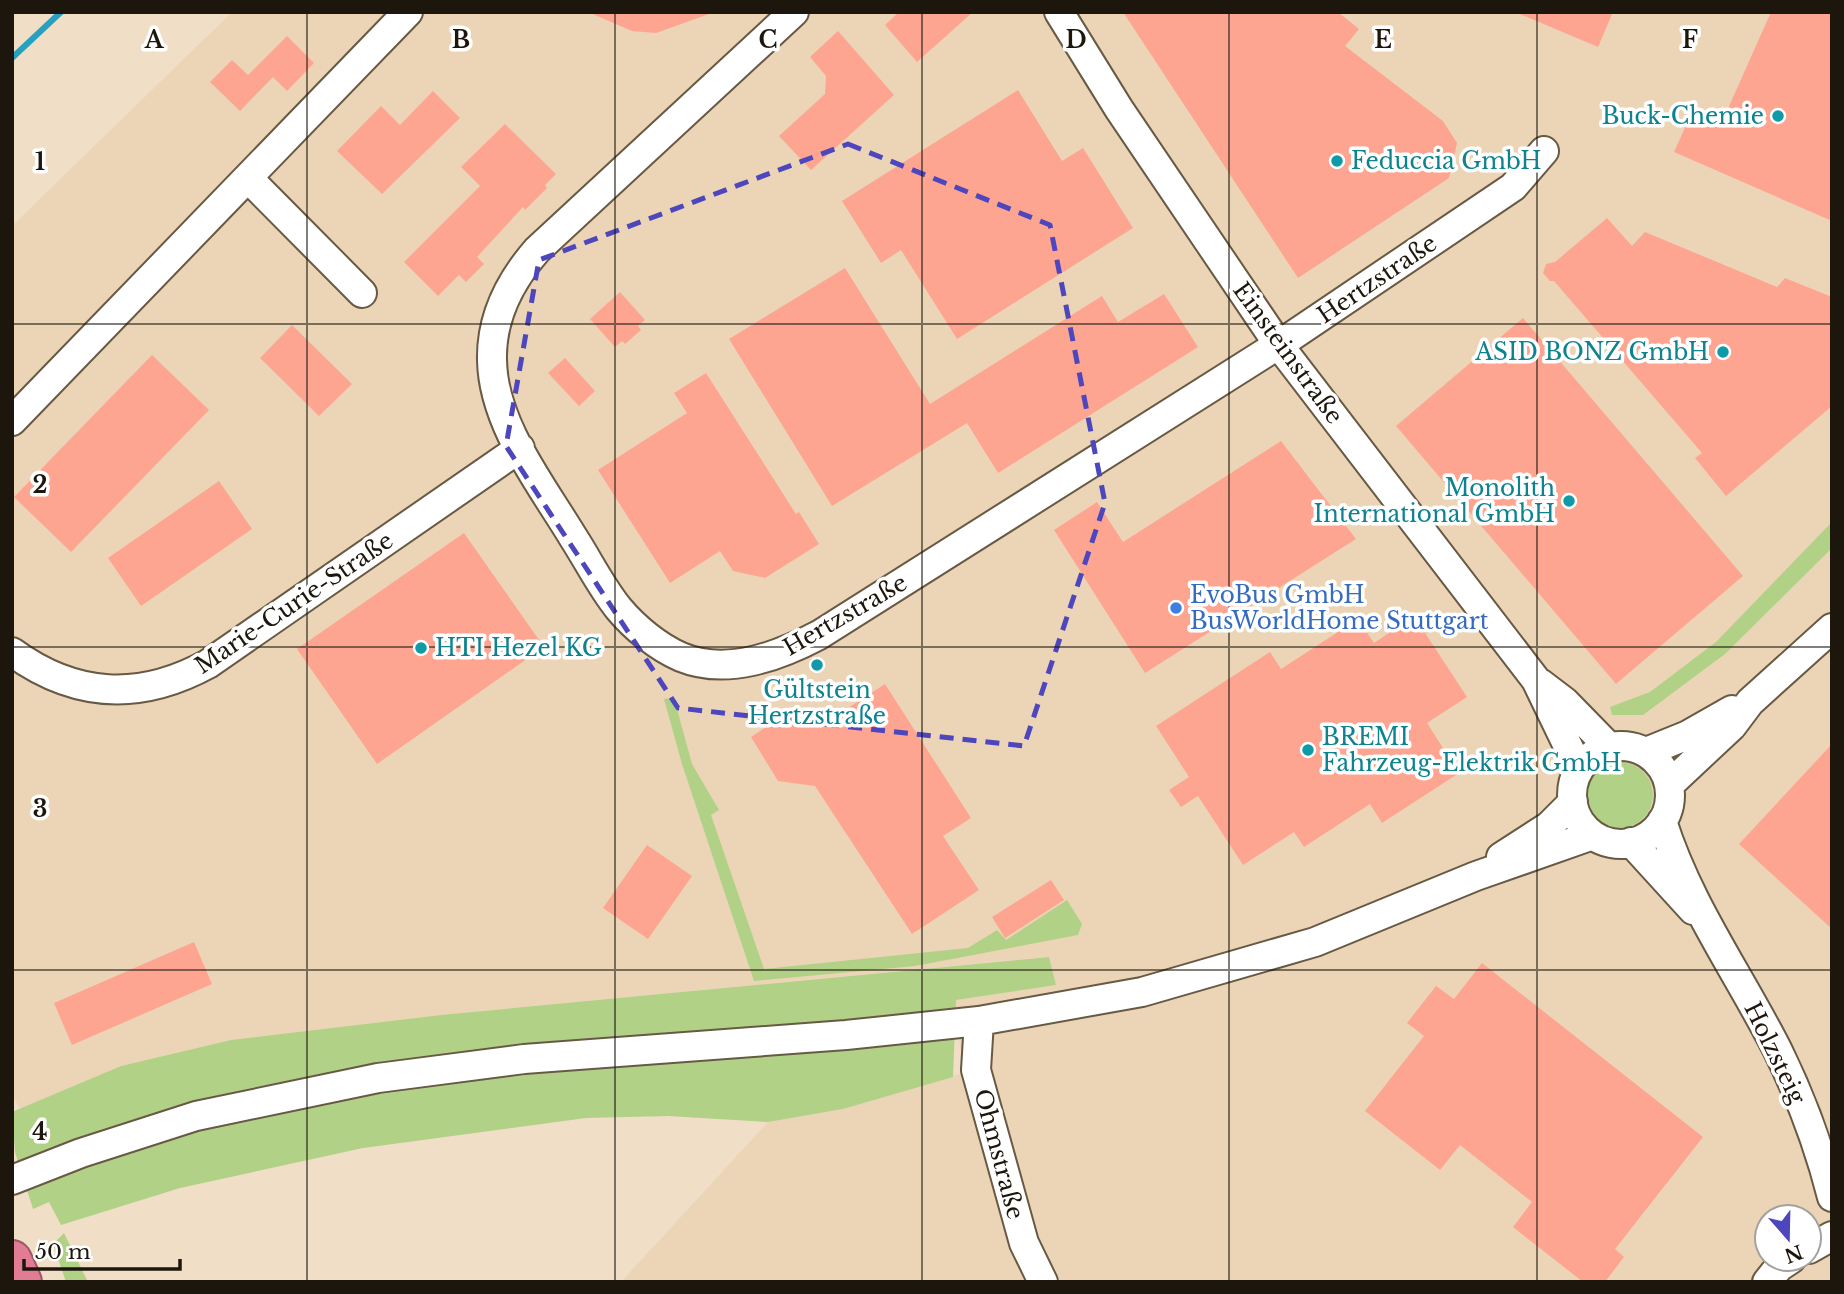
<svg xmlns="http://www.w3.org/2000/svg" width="1844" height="1294" font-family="'Libre Baskerville',serif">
  <rect width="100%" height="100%" fill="#f0dec6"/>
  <path fill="#ebd5b6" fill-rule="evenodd" d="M232,12H1832V1282H621L768,1122L843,1109L963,1073L955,1000L1056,985L1048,957L441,1015L231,1040L121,1066L20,1109L12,1094V226ZM1767,1217H1809V1259H1767Z"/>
  <path fill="#b1d187" d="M1832,522V548L1725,654L1643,715H1612L1610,707L1650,692L1716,642Z
    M674,698L692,764L719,810L711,815L764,969L968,948L997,930L1006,940L1067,900L1082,924L1078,935L915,966L754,981L682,764L664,699Z
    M1587 795a33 33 0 1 1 66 0a33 33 0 1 1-66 0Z
    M1049,957L1056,985L956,1000L953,1077L843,1109L768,1122L668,1116L586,1118L363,1148L180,1188L61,1225L49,1202L33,1209L15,1152L12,1112L121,1066L231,1040L441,1015Z
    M64,1233L88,1282H66L53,1244Z"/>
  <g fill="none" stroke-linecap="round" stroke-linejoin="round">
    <path stroke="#26a1c0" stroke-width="6" d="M12,58L61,12"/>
  </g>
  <path fill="#fea591" d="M588,12H712V13L656,33L632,31Z
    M899,12H973L917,62L885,25Z
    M1123,12H1338L1359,29L1345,46L1443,121L1457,143L1449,178L1298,278Z
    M1515,12H1613L1598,47Z
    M1771,12H1832V221L1674,152L1693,110L1722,122Z
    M838,31L894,95L811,170L779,136L825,94L826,76L810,57Z
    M287,36L314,63L287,91L273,77L240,111L210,82L232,60L248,75Z
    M1018,90L1062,161L1083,148L1133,228L957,339L901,250L881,263L842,201Z
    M433,91L460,118L382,194L337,151L381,106L400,125Z
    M505,124L556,174L545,185L547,188L525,210L523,207L477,257L484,264L466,282L459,275L438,296L404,262L480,186L461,167Z
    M1607,218L1632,246L1645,232L1777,287L1785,278L1832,297V406L1726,496L1695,458L1702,453L1554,281H1550L1543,273L1546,264L1555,262Z
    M845,268L930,404L1102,296L1118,322L1164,294L1198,347L998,473L967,423L832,506L729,339Z
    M620,292L645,320L638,326L641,330L625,344L622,341L615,347L590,319Z
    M1523,318L1743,576L1616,684L1396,426Z
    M292,325L352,384L319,416L260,358Z
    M152,355L209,410L71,552L14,497Z
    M565,358L595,391L579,406L548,373Z
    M706,373L796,514L799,512L819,544L765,578L733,571L720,551L670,583L598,470L687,413L674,393Z
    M1281,441L1356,539L1145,673L1054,530L1097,502L1123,542Z
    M219,481L252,529L141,606L108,558Z
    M464,533L544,647L377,764L297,649Z
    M1414,616L1467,697L1427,723L1459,773L1382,823L1370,804L1304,847L1294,832L1243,865L1198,796L1181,807L1169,790L1189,777L1156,726L1270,652L1281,669L1358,619L1374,643Z
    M885,684L971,818L943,836L979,890L912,934L815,786L778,781L751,737L794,709L831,719Z
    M1832,744V929L1739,844Z
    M647,845L692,876L648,939L603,908Z
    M1051,880L1064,900L1005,938L992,917Z
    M194,942L212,984L72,1045L54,1003Z
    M1482,963L1703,1137L1615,1249L1624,1257L1605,1282H1583L1513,1227L1532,1202L1460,1145L1440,1170L1365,1111L1424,1036L1407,1023L1436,986L1454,999Z"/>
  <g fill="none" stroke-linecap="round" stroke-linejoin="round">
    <g stroke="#685944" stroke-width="32">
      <path id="minor" d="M794,12L537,250C510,281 491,318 492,360C493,424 541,484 573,537C588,560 601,587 619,609C635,628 658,647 681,657C727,676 779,656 819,635L1292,336L1513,187L1544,151
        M1059,12L1119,109L1278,344L1536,680L1579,769
        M249,179L362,293
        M12,421L408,12
        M12,652C75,698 140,701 208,664L520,448
        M1540,683L1565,702L1609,747
        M1572 795a49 49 0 1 1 98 0a49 49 0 1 1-98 0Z
        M1646,752L1688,735L1732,710
        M1669,785L1732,726L1750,702L1832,628
        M1662,821C1688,904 1739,974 1778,1051C1801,1098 1819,1146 1832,1197
        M1631,842L1693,910
        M1501,857L1549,826L1573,802
        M979,1021L976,1070L1024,1243L1043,1282
        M12,1180L81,1153L196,1116L378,1078L524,1059L846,1035L979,1021L1142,992L1315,942L1476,876L1593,835
        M1809,1249L1832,1236
        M1767,1282L1779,1267L1791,1259"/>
    </g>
    <g stroke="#9d5865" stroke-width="42">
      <path id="highway" d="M12,1260L22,1282"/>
    </g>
    <use href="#minor" stroke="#fff" stroke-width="28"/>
    <use href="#highway" stroke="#e27c94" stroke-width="38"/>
  </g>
  <path fill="none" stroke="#4d46bd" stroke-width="5" stroke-dasharray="14 9" stroke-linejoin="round" d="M848,144L1050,225L1105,503L1024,746L678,708L506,446L539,260Z"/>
  <path fill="none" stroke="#1c160d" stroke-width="2" stroke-opacity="0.55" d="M307,12V1282M615,12V1282M922,12V1282M1229,12V1282M1537,12V1282M12,324H1832M12,647H1832M12,970H1832"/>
  <g fill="#0f9aa8" stroke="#fff" stroke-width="2.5">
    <circle cx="1778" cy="116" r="7"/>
    <circle cx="1337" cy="161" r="7"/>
    <circle cx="1723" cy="352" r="7"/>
    <circle cx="1569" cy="501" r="7"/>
    <circle cx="421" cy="648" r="7"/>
    <circle cx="817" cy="665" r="7"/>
    <circle cx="1308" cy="750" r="7"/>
  </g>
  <circle fill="#3f7fe0" stroke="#fff" stroke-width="2.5" cx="1176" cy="608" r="7"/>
  <g text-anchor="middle" stroke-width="7" stroke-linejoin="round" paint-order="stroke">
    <g font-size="23" fill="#0d838f" stroke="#fff" text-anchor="end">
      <text x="1764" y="124">Buck-Chemie</text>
      <text x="1351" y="169" text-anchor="start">Feduccia GmbH</text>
      <text x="1709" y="360">ASID BONZ GmbH</text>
      <text x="1555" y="496">Monolith<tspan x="1555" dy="26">International GmbH</tspan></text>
      <text x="435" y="656" text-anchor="start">HTI Hezel KG</text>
      <text x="817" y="698" text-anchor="middle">Gültstein<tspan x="817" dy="26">Hertzstraße</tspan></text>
      <text x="1322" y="745" text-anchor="start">BREMI<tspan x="1322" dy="26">Fahrzeug-Elektrik GmbH</tspan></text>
    </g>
    <g font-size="23" fill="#1c160d" stroke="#fff">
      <text transform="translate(1377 279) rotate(-34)" y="8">Hertzstraße</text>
      <text transform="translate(1288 353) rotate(54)" y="8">Einsteinstraße</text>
      <text transform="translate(294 603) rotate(-34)" y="8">Marie-Curie-Straße</text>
      <text transform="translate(845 615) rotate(-30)" y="8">Hertzstraße</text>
      <text transform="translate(1775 1053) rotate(64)" y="8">Holzsteig</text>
      <text transform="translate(999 1154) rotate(75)" y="8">Ohmstraße</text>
    </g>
    <g font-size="23" fill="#366cbe" stroke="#fff" text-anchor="start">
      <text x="1190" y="603">EvoBus GmbH<tspan x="1190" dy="26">BusWorldHome Stuttgart</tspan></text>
    </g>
  </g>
  <g font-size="23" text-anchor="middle" font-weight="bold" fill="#1c160d" stroke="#fff" stroke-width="7" stroke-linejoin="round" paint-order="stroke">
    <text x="154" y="48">A</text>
    <text x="461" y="48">B</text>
    <text x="768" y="48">C</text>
    <text x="1076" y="48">D</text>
    <text x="1383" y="48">E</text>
    <text x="1690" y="48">F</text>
    <text x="40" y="170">1</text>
    <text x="40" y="493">2</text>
    <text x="40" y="817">3</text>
    <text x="40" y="1140">4</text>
  </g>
  <rect width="1844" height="1294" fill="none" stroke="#1c160d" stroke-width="28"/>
  <g transform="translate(1788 1238) rotate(160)"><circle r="33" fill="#ffffff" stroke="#a4a29e" stroke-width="2"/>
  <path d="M0-5L12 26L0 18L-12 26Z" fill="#4d46bd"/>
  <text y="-10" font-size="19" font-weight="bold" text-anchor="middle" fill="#1c160d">N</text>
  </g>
  <path d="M24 1259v10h156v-10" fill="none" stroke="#1c160d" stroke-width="3.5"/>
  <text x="35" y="1259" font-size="21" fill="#1c160d" stroke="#ffffff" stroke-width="5" paint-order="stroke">50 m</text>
</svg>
